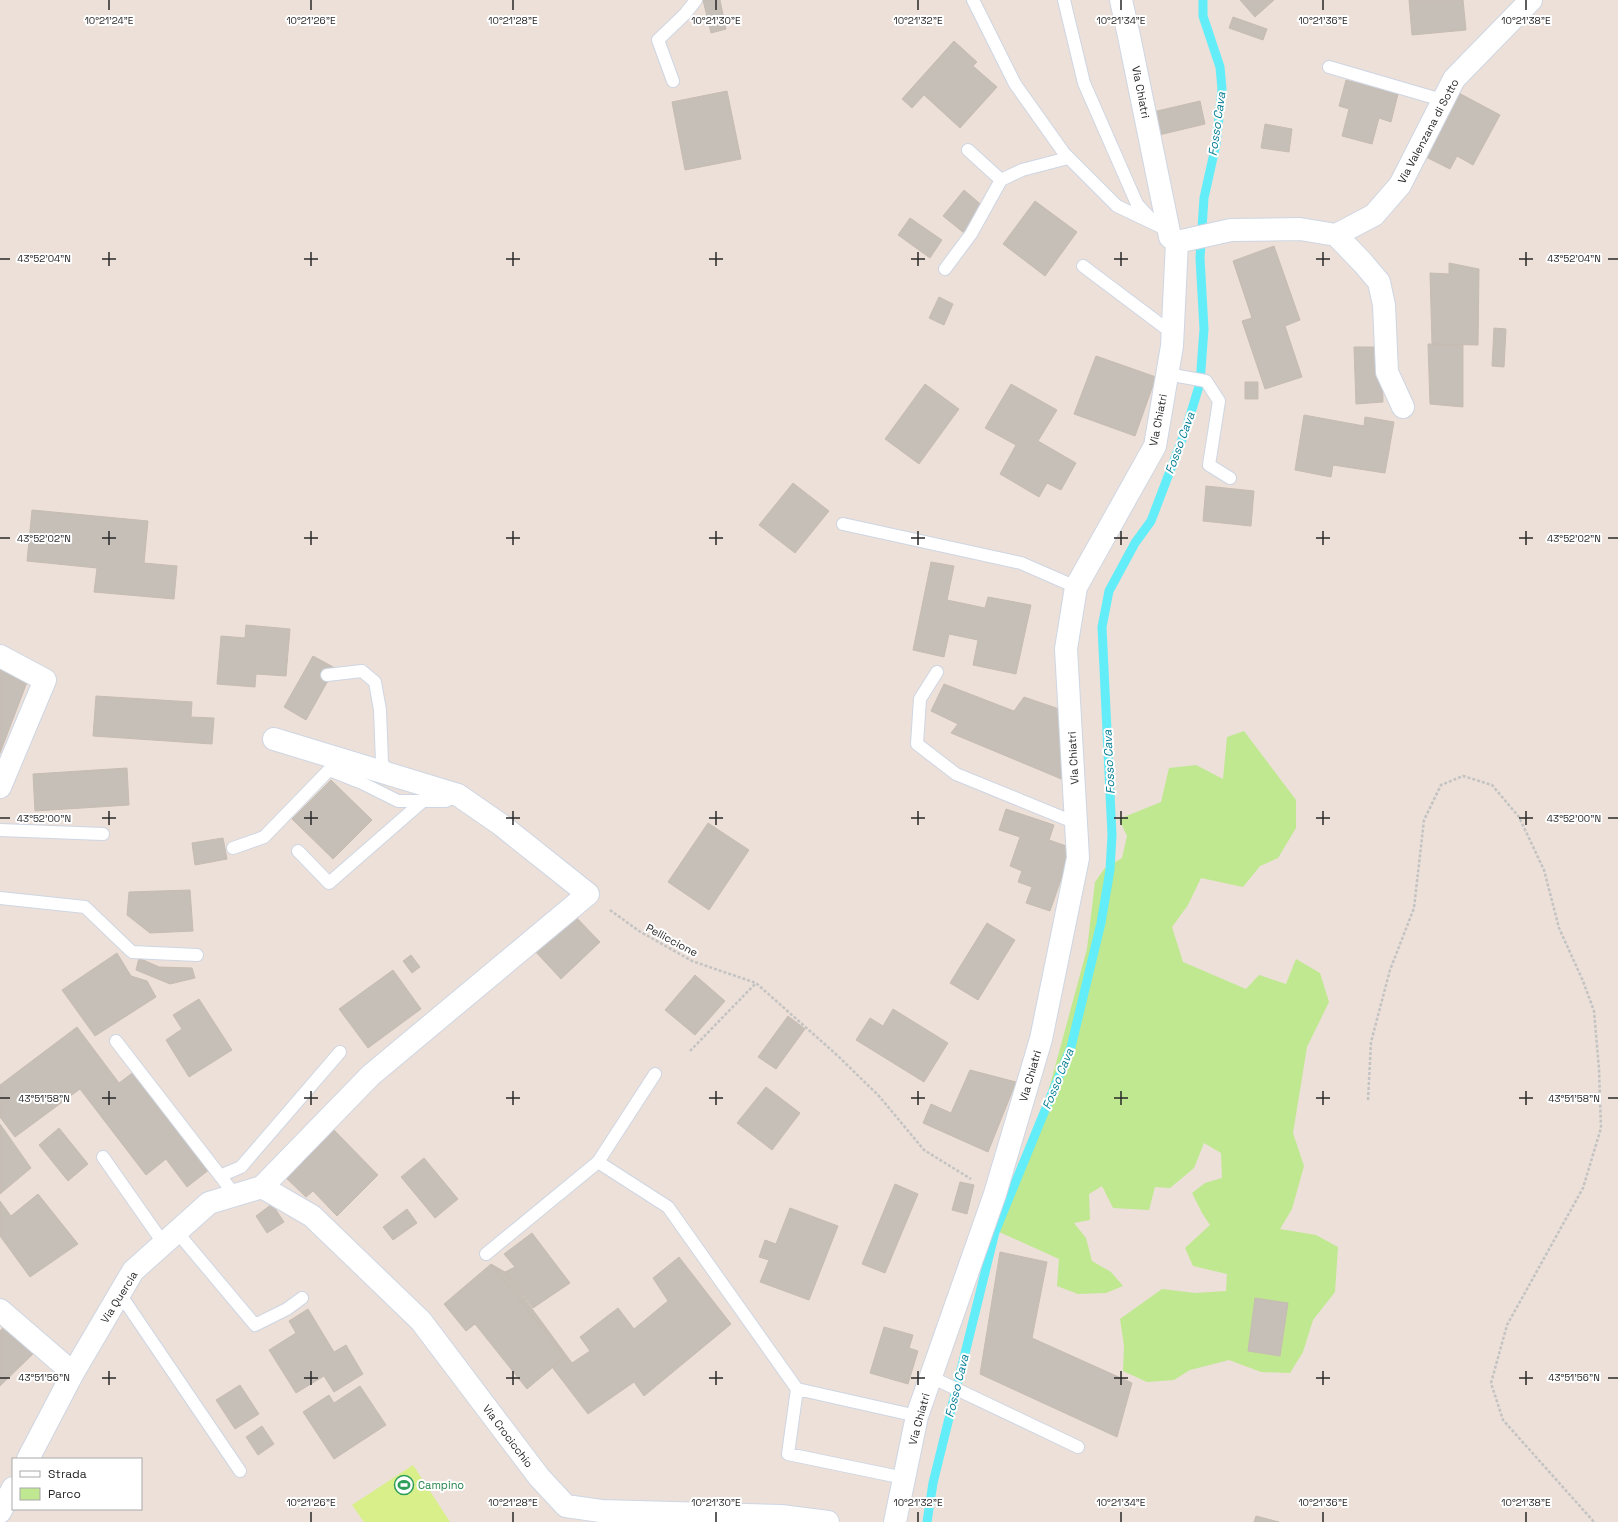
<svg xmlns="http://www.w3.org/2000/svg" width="1618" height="1522" font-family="'Space Grotesk',sans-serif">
  <rect width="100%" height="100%" fill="#ece0d8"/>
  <path fill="#bfe890" d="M1244,731L1296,800V828L1278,858L1260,866L1243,887L1201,878L1188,905L1172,927L1183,962L1246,989L1259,975L1286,984L1296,959L1320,973L1329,1002L1307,1047L1293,1133L1304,1166L1292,1209L1280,1229L1316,1235L1338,1247L1335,1292L1313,1320L1303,1352L1290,1373L1261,1372L1229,1360L1190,1370L1174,1380L1147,1382L1123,1371L1124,1346L1120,1319L1162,1289L1195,1293L1226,1291L1227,1274L1193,1266L1185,1248L1210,1225L1202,1213L1192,1193L1205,1183L1222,1178L1221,1153L1204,1143L1194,1168L1170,1188L1155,1187L1149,1210L1113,1208L1102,1186L1089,1194L1090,1220L1074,1223L1086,1238L1092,1261L1111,1272L1123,1286L1106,1293L1078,1294L1057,1286L1059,1259L997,1231L1046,1100L1087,949L1095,882L1105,868L1122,858L1127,836L1119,819L1161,802L1169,768L1196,765L1223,779L1227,737Z"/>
  <path fill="#d9f08a" d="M413,1465L450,1522H364L352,1505Z"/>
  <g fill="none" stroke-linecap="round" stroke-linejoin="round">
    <path stroke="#62edf8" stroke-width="9" d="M927,1522L933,1483L995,1232L1071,1047L1101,923L1110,870L1112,835L1102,627L1109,591L1135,543L1151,521L1186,429L1200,383L1204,329L1200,258L1204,198L1216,144L1222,89L1220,67L1203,16V0"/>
  </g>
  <path fill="#c6bfb7" stroke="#c7bcb2" d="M703,0H720L726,29L711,33Z
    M1240,0H1274L1255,17Z
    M1409,0H1463L1466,30L1412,35Z
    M1233,17L1267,29L1263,40L1229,28Z
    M954,41L977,62L973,66L997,87L960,128L924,95L912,108L902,99Z
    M1346,80L1398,94L1391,122L1379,118L1372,144L1342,136L1349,109L1339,106Z
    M727,91L741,159L685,170L672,102Z
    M1457,92L1500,115L1473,165L1457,156L1450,169L1422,155Z
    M1200,101L1205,124L1159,135L1153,112Z
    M1265,124L1292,129L1289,152L1261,148Z
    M964,190L985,208L964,233L943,216Z
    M1035,201L1077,232L1045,276L1003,244Z
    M910,218L942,240L930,258L898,235Z
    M1274,246L1300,320L1285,326L1302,377L1265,389L1242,321L1252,318L1233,261Z
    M1449,263L1479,269L1478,345L1432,344L1430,273L1449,274Z
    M939,297L953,304L944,325L929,318Z
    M1494,328L1506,329L1504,367L1492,366Z
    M1428,344L1463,345V407L1430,404Z
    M1354,347H1375V363L1382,364L1383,402L1356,404Z
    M1096,356L1156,377L1135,436L1074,414Z
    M1245,382H1258V399H1245Z
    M925,384L959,409L919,464L885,439Z
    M1011,384L1057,410L1038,441L1076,463L1061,490L1047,483L1039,497L1000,474L1016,445L985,428Z
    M1304,415L1364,426L1365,417L1394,422L1385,473L1333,465L1331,477L1295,470Z
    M793,483L829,511L795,553L759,525Z
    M1206,486L1254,491L1251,526L1203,521Z
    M32,510L148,521L144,563L177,566L174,599L94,592L97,568L27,561Z
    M931,562L954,566L947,600L985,608L988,597L1031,605L1016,674L973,665L978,640L949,634L944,657L913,650Z
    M246,625L290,629L286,676L256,674L255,687L217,684L221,636L245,638Z
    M313,656L335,668L306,720L284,707Z
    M0,666L29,677L0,753Z
    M944,684L1014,711L1024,697L1065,711L1071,783L951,733L958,724L931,711Z
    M96,696L192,702L191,717L214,718L212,744L93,736Z
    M127,768L129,805L35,811L33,774Z
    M331,780L372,820L333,859L292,819Z
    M1006,809L1054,825L1049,840L1072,848L1050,911L1026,903L1032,887L1018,882L1022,871L1010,866L1020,837L999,830Z
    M708,823L749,850L709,910L668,882Z
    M223,838L227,859L195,865L192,843Z
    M190,890L193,931L150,933L127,915L129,892Z
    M572,913L600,942L561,979L534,950Z
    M987,923L1015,940L978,1000L950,983Z
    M117,953L131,976L147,981L156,997L95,1036L62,990Z
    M411,955L420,967L412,973L403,961Z
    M139,958L159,967L192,968L195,978L170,984L136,970Z
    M393,970L421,1009L368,1048L339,1009Z
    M695,975L725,1001L695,1035L665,1010Z
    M199,999L232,1050L189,1077L166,1040L182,1029L173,1015Z
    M893,1009L948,1043L924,1082L856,1040L870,1018L883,1026Z
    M788,1016L805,1029L776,1069L758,1057Z
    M77,1027L119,1083L135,1071L210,1169L187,1187L166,1159L146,1175L80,1089L15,1137L0,1117V1085Z
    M970,1070L1016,1082L988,1152L923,1123L931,1104L951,1113Z
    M766,1087L800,1113L772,1150L737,1123Z
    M0,1124L31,1168L0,1194Z
    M331,1127L378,1175L337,1216L313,1191L306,1197L283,1175Z
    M59,1128L88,1164L68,1181L39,1145Z
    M424,1158L458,1199L435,1218L401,1177Z
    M960,1182L974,1185L967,1214L952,1210Z
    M895,1184L918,1194L885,1273L862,1264Z
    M38,1194L78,1244L30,1277L0,1236V1201L11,1216Z
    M272,1204L284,1222L267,1233L256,1216Z
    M790,1208L838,1226L809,1300L760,1282L769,1260L759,1257L765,1240L776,1244Z
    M407,1209L417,1223L393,1240L383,1227Z
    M532,1233L570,1283L533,1308L505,1272L515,1267L504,1254Z
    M1000,1252L1047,1262L1032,1338L1132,1383L1117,1437L980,1374Z
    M679,1257L731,1324L644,1396L634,1382L588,1414L552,1367L565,1357L491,1264L505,1272L572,1363L590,1351L580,1337L618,1308L634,1329L668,1301L653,1278Z
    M491,1264L565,1357L527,1389L475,1324L466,1331L444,1304Z
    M1255,1298L1288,1303L1280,1356L1248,1351Z
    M308,1309L334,1352L346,1345L363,1374L334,1392L324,1376L296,1393L269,1350L296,1333L289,1321Z
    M8,1323L36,1351L0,1386V1331Z
    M884,1327L913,1335L909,1348L918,1351L908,1384L870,1373Z
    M240,1385L259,1414L235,1429L216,1400Z
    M360,1386L386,1425L334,1459L303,1412L329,1395L334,1403Z
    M262,1426L274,1444L258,1455L246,1437Z
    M1256,1516L1279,1522H1254Z"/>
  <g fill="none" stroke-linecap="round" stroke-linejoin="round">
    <g stroke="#ced6e3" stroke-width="14">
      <path id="lane" d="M973,0L1015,84L1064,153L1117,206L1159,226
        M1064,0L1084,83L1137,204L1153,221
        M1329,67L1442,100
        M673,81L658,40L685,14L696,0
        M968,150L1001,180
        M1083,266L1172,333
        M945,269L971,234L1001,180L1022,170L1068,158
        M1167,374L1206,381L1219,401L1209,465L1230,478
        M843,524L1021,563L1076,587
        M937,672L920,699L917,744L956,774L1076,823
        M327,675L362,671L375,682L380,710L382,762L388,774
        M0,830L103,834
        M233,848L264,837L329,770L362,783L398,801H446L454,797
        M298,851L329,883L423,801
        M0,898L85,907L132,952L197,955
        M116,1041L235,1195
        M103,1157L164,1244
        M598,1162L655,1074
        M220,1176L241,1167L340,1052
        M177,1232L255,1325L287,1309L302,1298
        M486,1254L598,1162L668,1207L797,1389L917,1416
        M120,1294L240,1471
        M931,1377L1078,1447
        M797,1389L788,1454L904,1478"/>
    </g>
    <g stroke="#ced6e3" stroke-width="24">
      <path id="street" d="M1336,235L1363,263L1379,282L1384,305L1387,372L1403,407
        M1177,242L1231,230L1300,229L1336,235L1374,215L1400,185L1454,79L1531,0
        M0,656L45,680L0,787
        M262,1187L312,1216L421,1321L539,1477L566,1506L601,1511L781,1516L828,1522
        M0,1310L73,1373
        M28,1459L73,1373L133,1271L209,1203L262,1187L371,1075L588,894L500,824L458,795L274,739
        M0,1512L13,1488"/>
    </g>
    <g stroke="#ced6e3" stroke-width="24">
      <path id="secondary" d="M895,1522L917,1416L995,1194L1041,1039L1078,858L1066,649L1076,587L1155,446L1172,346L1177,242L1170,237L1129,36L1121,0"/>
    </g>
    <path stroke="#c3c3c3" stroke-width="2.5" stroke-dasharray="3 2" stroke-linecap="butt" d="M610,910L639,931L692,961L756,983L838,1056L879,1096L924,1150L971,1179
      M690,1051L756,983
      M1368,1100L1371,1042L1390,970L1414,908L1424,820L1441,785L1463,776L1492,785L1519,817L1544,870L1559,928L1583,981L1594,1011L1599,1069L1601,1128L1583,1188L1507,1325L1491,1383L1503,1420L1594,1522"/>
    <use href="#lane" stroke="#fff" stroke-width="12"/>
    <use href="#street" stroke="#fff" stroke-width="22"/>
    <use href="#secondary" stroke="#fff" stroke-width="22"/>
  </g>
  <path fill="none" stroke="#282828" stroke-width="1.5" d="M109,0V10M311,0V10M513,0V10M716,0V10M918,0V10M1121,0V10M1323,0V10M1526,0V10M109,252V266M311,252V266M513,252V266M716,252V266M918,252V266M1121,252V266M1323,252V266M1526,252V266M0,259H10M102,259H116M304,259H318M506,259H520M709,259H723M911,259H925M1114,259H1128M1316,259H1330M1519,259H1533M1608,259H1618M109,531V545M311,531V545M513,531V545M716,531V545M918,531V545M1121,531V545M1323,531V545M1526,531V545M0,538H10M102,538H116M304,538H318M506,538H520M709,538H723M911,538H925M1114,538H1128M1316,538H1330M1519,538H1533M1608,538H1618M109,811V825M311,811V825M513,811V825M716,811V825M918,811V825M1121,811V825M1323,811V825M1526,811V825M0,818H10M102,818H116M304,818H318M506,818H520M709,818H723M911,818H925M1114,818H1128M1316,818H1330M1519,818H1533M1608,818H1618M109,1091V1105M311,1091V1105M513,1091V1105M716,1091V1105M918,1091V1105M1121,1091V1105M1323,1091V1105M1526,1091V1105M0,1098H10M102,1098H116M304,1098H318M506,1098H520M709,1098H723M911,1098H925M1114,1098H1128M1316,1098H1330M1519,1098H1533M1608,1098H1618M109,1371V1385M311,1371V1385M513,1371V1385M716,1371V1385M918,1371V1385M1121,1371V1385M1323,1371V1385M1526,1371V1385M0,1378H10M102,1378H116M304,1378H318M506,1378H520M709,1378H723M911,1378H925M1114,1378H1128M1316,1378H1330M1519,1378H1533M1608,1378H1618M311,1512V1522M513,1512V1522M716,1512V1522M918,1512V1522M1121,1512V1522M1323,1512V1522M1526,1512V1522"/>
  <defs>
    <g id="stadium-ring" transform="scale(1)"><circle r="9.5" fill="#fff" stroke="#2e9e5b" stroke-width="1.5"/><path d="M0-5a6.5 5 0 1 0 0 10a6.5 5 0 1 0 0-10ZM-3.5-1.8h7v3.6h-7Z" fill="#2e9e5b"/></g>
  </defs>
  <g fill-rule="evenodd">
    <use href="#stadium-ring" x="404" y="1485"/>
  </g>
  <g text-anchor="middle" stroke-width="4" stroke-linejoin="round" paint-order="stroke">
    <g font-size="11" fill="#282828" stroke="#fff">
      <text transform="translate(1141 92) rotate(79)" y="4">Via Chiatri</text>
      <text transform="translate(1428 131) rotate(-62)" y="4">Via Valenzana di Sotto</text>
      <text transform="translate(1158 420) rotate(-79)" y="4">Via Chiatri</text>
      <text transform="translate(1073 758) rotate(-93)" y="4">Via Chiatri</text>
      <text transform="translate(672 940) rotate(28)" y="4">Pelliccione</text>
      <text transform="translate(1030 1076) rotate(-74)" y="4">Via Chiatri</text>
      <text transform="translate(119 1297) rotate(-58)" y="4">Via Quercia</text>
      <text transform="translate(919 1419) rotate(-75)" y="4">Via Chiatri</text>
      <text transform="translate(508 1436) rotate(53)" y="4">Via Crocicchio</text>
    </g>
    <g font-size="11" fill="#27864d" stroke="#fff" text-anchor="start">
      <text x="418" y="1489">Campino</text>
    </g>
    <g font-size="12" font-style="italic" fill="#047e94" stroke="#fff">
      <text transform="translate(1217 124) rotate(-82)" y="4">Fosso Cava</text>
      <text transform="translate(1180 443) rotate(-70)" y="4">Fosso Cava</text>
      <text transform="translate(1109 762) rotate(-93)" y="4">Fosso Cava</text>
      <text transform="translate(1058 1079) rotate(-68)" y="4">Fosso Cava</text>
      <text transform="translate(957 1386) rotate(-76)" y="4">Fosso Cava</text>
    </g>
  </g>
  <g font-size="10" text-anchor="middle" fill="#282828" stroke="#fff" stroke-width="4" stroke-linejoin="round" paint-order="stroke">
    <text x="109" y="24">10°21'24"E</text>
    <text x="311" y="24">10°21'26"E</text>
    <text x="513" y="24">10°21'28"E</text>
    <text x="716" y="24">10°21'30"E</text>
    <text x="918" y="24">10°21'32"E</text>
    <text x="1121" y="24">10°21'34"E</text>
    <text x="1323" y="24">10°21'36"E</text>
    <text x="1526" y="24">10°21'38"E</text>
    <text x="44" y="262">43°52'04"N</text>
    <text x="1574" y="262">43°52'04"N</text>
    <text x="44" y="542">43°52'02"N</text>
    <text x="1574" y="542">43°52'02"N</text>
    <text x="44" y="822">43°52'00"N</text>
    <text x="1574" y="822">43°52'00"N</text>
    <text x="44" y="1102">43°51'58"N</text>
    <text x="1574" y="1102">43°51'58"N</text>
    <text x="44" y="1381">43°51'56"N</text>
    <text x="1574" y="1381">43°51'56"N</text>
    <text x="311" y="1506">10°21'26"E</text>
    <text x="513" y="1506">10°21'28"E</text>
    <text x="716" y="1506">10°21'30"E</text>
    <text x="918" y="1506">10°21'32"E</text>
    <text x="1121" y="1506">10°21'34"E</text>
    <text x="1323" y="1506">10°21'36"E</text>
    <text x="1526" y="1506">10°21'38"E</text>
  </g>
  <rect x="12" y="1458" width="130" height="52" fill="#ffffff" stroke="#a9a9a9"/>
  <rect x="20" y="1471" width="20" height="6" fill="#ffffff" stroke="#a9a9a9"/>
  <text x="48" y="1478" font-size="12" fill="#282828">Strada</text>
  <rect x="20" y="1488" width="20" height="12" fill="#bfe890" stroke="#a9a9a9"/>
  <text x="48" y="1498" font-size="12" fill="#282828">Parco</text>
</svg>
